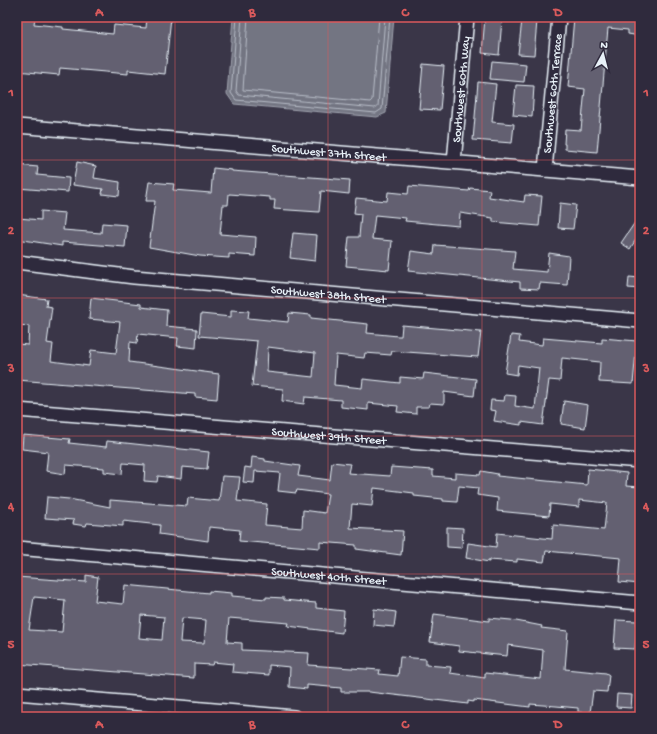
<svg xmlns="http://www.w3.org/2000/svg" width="657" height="734" font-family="'Gochi Hand',sans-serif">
  <rect width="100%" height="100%" fill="#3a3648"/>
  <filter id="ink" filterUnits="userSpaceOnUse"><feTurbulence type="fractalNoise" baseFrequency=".025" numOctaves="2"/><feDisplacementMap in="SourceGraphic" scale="8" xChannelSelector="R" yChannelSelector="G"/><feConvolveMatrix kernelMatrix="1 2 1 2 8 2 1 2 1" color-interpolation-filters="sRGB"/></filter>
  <g filter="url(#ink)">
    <path fill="#737482" stroke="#a2a6b1" d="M233,17H394L386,113L377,117L234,104L227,94Z"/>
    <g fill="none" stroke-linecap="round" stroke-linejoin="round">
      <path stroke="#b9bfc9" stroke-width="1" d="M237,17L231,93L236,100L376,113L382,109L390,17
        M242,17L236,91L239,95L375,108L378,106L385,17
        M248,17L243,90L370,102L372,100L379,17"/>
    </g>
    <path fill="#636171" stroke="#e8f1f8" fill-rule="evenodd" d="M17,17H35L34,24L63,27V29L113,34L114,25L146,28L147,17H171L165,74L128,70V74L60,68L59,75L17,71Z
      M485,17L502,19L499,55L482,53Z
      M574,17H640V36L628,34V30L608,28L597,152L565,149V144H564L565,129L581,130L585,89L568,87Z
      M522,20L537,21L534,55L518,54Z
      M492,61L526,64L524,82L490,79Z
      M423,64L444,66L440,110L419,109Z
      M478,82L496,84L492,122L514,124L512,143L473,140Z
      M516,85L534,86L532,117L513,115Z
      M77,162L96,166L94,178L120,182L119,196L102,194L103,189L73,185Z
      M17,165L38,167L37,175L69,178L68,192L17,188Z
      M213,168L232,170V171L350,180L349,194L321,191L319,212L274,209L275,200H270V197L229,194L228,205H223L220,234L256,237L255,256L229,254V258L200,256L149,247L155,201H146L149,182L174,184L173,190L211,193Z
      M409,186L469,191L470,188L490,190L489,197L524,202L525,195L542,196L539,226L493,222V218L460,213L459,226L405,221L406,218L375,215L372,239L392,241L389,270L346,266L349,237H359L361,214L354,213L356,198L387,201L388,192L408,194Z
      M560,203L576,205L573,229L558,228Z
      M41,211L65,213L63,230L101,233L102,223L127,225L125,247L62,242V246L17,239L18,218L41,220Z
      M640,215V233L630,249L621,243Z
      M293,233L317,235L315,261L290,258Z
      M435,245L515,251L513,269L547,272L549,253L569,256L567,285L540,283L539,289L520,288V282L408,271L411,251L434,254Z
      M629,277L640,278V289L628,288Z
      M17,295L47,299L46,306L52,307L47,343L53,344L51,361L89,366L91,350L116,353L120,322L89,319L91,298L141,304V307L167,310L166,326L197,329L196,348L177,346L178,338L138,334L137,343L130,342L129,362L219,374L217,399L195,397V394L17,380V344L28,345L29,326L17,325Z
      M231,310L249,311L248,318L288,322L289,313L311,315V318L368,324L367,333L398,336H401L402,325L481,332L478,357L392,351L391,355L365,353L364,358L336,355L334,385L362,388L363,379L400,383V377L423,379L424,373L476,379L474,396L444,392V404L430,403L429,407H416V414L397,412L398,406L368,403V410L341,407V400L305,397L304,404L282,401L283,389L252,386L257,341L199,336L201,314L231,317ZM268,347L315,353L313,377L267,372Z
      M511,335L520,336L519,342L542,345L543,338L602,343V338L637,341L633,384L599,382L600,362L562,358L560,381L549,380L543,425L521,422V425L494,421L496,411L490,410L491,400L504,401L505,395L516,396L515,406L535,409L539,368L518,365L517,375L505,373Z
      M564,401L588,405L585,428L561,424Z
      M23,435L70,439L69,443L106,447L107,441L209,452L207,469L182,467L181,479L158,476L157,482L144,481L145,465L123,463L122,474L104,472V468L66,465L65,474L46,471L48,452L22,449Z
      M252,457L265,459V461L300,466L298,476L330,480L332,462L350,464L348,473L390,476L391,467L433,470V476L455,478V473L480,475L481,471L498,474L497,476L587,485L588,469L627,473L626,486L640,487V584L619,582L621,558L546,551L544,562L517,559V562L489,560V562L466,558L468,543L496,547L497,533L552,539L553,525L604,530L607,503L579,500V507L550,504L549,516L497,511L498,498L477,495L478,488L459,486L457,502L443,501V499L414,496V493L374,488L372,506L352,504L350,528L403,531L401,555L356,549V545L320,542V548L239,541L240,530L209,527L208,541L159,534L160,525L123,521V526L87,523L86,526L73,524L74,520L45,518L47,497L69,499L110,507V500L187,506L188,498L219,501L222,476L240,477L237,501L267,504L265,525L302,528L303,510L325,513L328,494L297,490L296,493L278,491L280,473L255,471L254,483L243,482L245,467L251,468Z
      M447,527L463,528L462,548L447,547Z
      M86,575L98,577L95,601L123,604L125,585L209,593V591L232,593V596L266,599V597L284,598V600L316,603V608L344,611L342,633L288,626L289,623L229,618L227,642L242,643V650L309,653L308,665L380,670L379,674L398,676L400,657L426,659V665L451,667L450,673L485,678V673L541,679L543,650L508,645L507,656L459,651V646L430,642L434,614L489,621V618L511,620L542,626L541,628L568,631L565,669L606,673L609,675L607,692L593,691L590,713L578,712V708L556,706L530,704V707L474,700V702L468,701V704L369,692H341V688L307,685V689L289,687L290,667L269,665V675L232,672L233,664L213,662L212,665L194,664V678L17,664V577L86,582ZM34,597L65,600L62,632L29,630ZM141,615L164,617L162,640L139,638ZM182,618L206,620L204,643L180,642Z
      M374,609L396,612L394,627L373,625Z
      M616,620L637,621L635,649L614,648Z
      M617,694L632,695L631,708L616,707Z"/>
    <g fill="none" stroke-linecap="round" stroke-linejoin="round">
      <g stroke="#e8f1f8" stroke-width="16">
        <g id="street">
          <path id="s1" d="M17,126L640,178"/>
          <path id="s2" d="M454,162L467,17"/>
          <path id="s3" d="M545,170L559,17"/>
          <path id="s4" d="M17,262L134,277L640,321"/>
          <path id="s5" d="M17,410L640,461"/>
          <path id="s6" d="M17,548L640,603"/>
          <path d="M17,693L294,717"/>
        </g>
      </g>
      <use href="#street" stroke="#2f2a3d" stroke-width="13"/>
    </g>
  </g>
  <path fill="none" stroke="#da5a5c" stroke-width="1" stroke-opacity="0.55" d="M175,17V717M328,17V717M482,17V717M17,160H640M17,298H640M17,436H640M17,574H640"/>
  <g text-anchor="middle" stroke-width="4" stroke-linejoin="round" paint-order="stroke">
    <g font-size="12" fill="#e8f1f8" stroke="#2f2a3d">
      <text dy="4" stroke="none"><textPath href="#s2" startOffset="73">Southwest 60th Way</textPath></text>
      <text dy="4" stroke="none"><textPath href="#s3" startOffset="77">Southwest 60th Terrace</textPath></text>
      <text dy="4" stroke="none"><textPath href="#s1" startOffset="313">Southwest 37th Street</textPath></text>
      <text dy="4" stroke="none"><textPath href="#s4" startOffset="313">Southwest 38th Street</textPath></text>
      <text dy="4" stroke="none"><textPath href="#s5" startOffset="313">Southwest 39th Street</textPath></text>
      <text dy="4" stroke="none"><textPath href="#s6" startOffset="313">Southwest 40th Street</textPath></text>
    </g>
  </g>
  <rect width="657" height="734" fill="none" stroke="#2f2a3d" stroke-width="44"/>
  <g transform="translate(603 54) rotate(7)" stroke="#2f2a3d" stroke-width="3" paint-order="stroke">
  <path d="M0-3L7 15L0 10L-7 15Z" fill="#e8f1f8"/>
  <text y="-6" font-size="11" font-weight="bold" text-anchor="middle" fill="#e8f1f8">N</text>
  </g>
  <rect x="22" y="22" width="613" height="690" fill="none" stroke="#da5a5c" stroke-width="1.5"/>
  <g font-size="13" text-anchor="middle" font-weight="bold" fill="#da5a5c">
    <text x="99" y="16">A</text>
    <text x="252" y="16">B</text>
    <text x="405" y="16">C</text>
    <text x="558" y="16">D</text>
    <text x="11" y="96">1</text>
    <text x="646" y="96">1</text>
    <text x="11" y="234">2</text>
    <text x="646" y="234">2</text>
    <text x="11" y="372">3</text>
    <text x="646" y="372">3</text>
    <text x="11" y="510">4</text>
    <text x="646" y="510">4</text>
    <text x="11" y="648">5</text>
    <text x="646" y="648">5</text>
    <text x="99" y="728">A</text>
    <text x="252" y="728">B</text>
    <text x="405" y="728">C</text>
    <text x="558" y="728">D</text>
  </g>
</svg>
